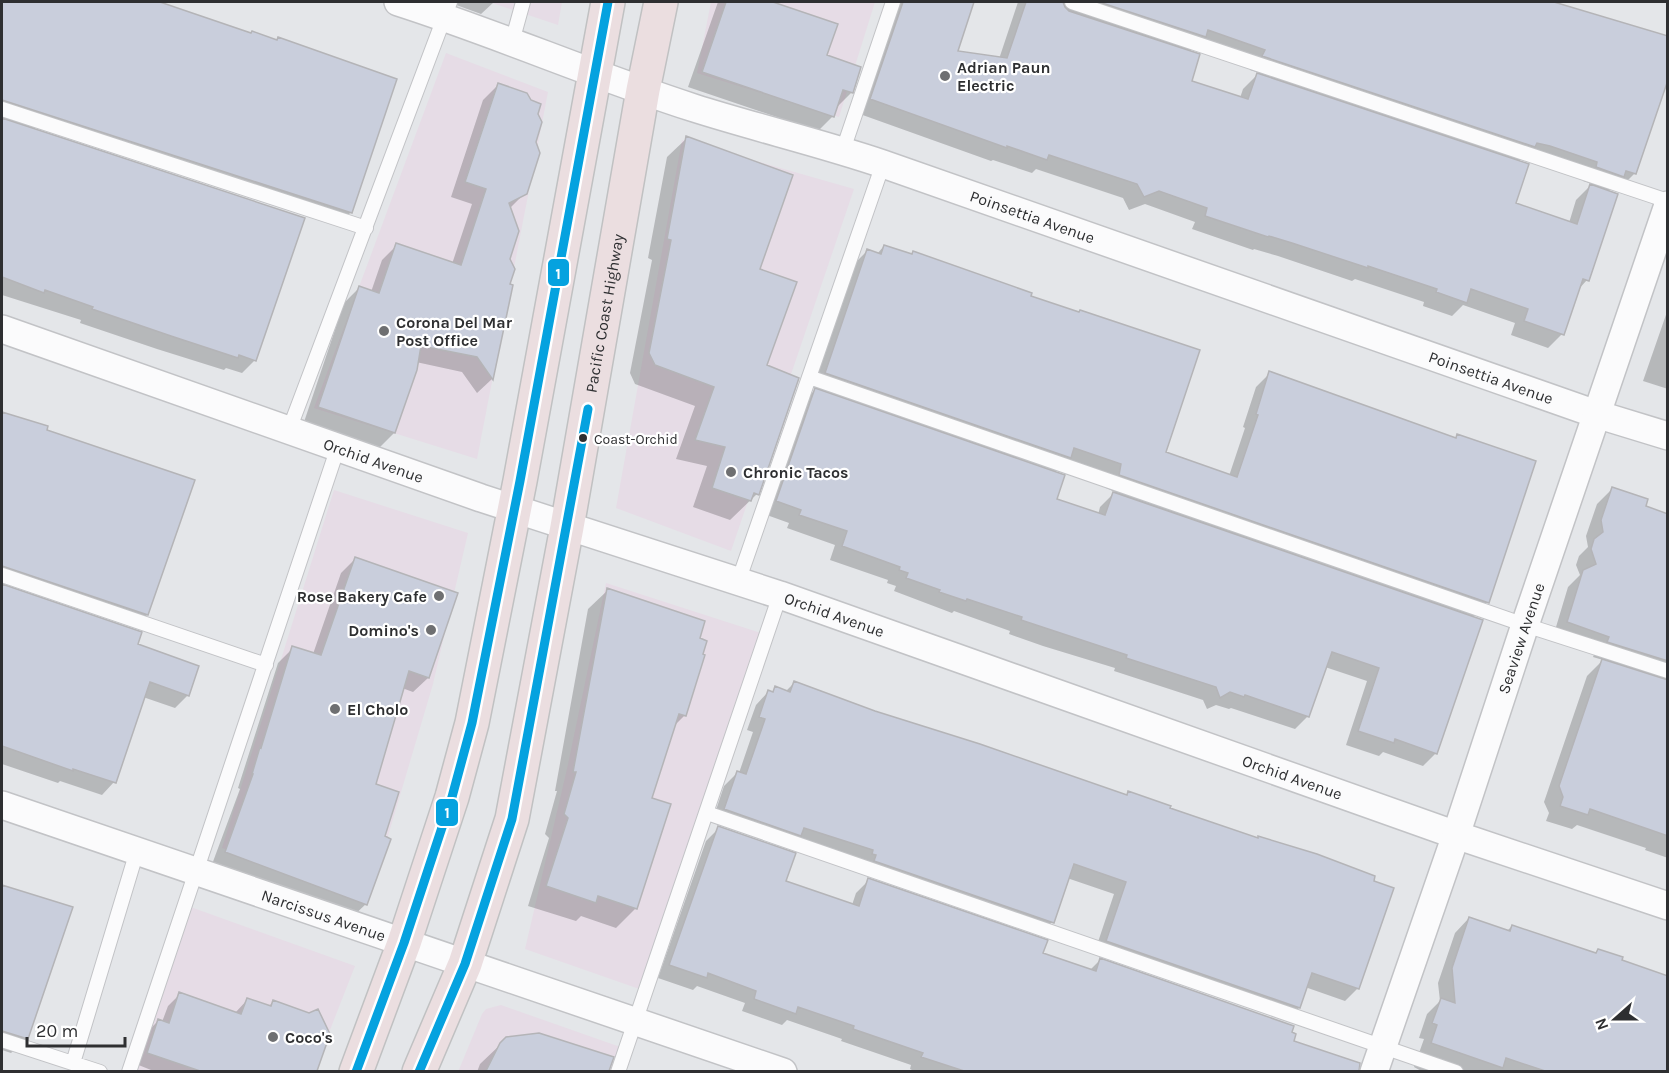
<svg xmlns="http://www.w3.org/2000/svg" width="1669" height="1073" font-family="Karla,sans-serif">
  <rect width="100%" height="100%" fill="#e4e6e9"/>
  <path fill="#e6dce6" d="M489,2H562L558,25Z
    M711,2H875L839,117L697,73Z
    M446,53L548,92L477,459L314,408Z
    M682,140L854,189L731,551L616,508Z
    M334,490L468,533L433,684L370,897L222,848Z
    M606,583L767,635L645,991L525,949L567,769Z
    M185,905L355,966L314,1071L129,1072Z
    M501,1005L626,1049L618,1071L458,1072L482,1014L486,1009Z"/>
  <path fill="#0003" fill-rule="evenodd" d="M2,2H159L251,34L351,212L338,226L34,127L33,130L255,360L242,373L226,368L224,370L157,349L80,323L81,320L2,295Z
    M448,2H494L481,14Z
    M718,2H768L836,25L825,56L860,68L851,93L836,108L833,116L818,131L688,87Z
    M894,2H972L956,52L999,59L1018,2H1544L1557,6L1635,173L1621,187L1614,185L1607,192L1587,280L1577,291L1562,334L1548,348L1511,335L1515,323L1463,305L1452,316L1423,306L1424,302L1355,279L1352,281L1278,256L1254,249L1253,250L1192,229L1195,222L1145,204L1129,210L1123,198L1036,169L1032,173L993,160L991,161L857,113ZM1196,45L1252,64L1250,70L1259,73L1243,89L1240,98L1190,82L1189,52ZM1524,156L1584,176L1583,181L1592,184L1576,200L1569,223L1514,204L1518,162Z
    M498,85L534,142L525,193L510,208L508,285L512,286L492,379L477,393L462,372L416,362L394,433L379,448L304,422L344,303L359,288L371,292L382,260L397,245L452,264L472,204L451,197L483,100Z
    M687,138L765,366L757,494L730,520L693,507L707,466L676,459L695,406L635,384L630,373L652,260L648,258L667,157Z
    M884,246L1029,297L1164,453L1229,476L1245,428L1243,427L1256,387L1270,373L1455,439L1458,436L1487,602L1472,618L1436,753L1423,766L1383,752L1379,756L1346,745L1367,681L1325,667L1308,716L1295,729L1231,708L1229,709L1216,705L1207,709L1203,700L1114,671L1115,668L1043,646L1009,634L1010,631L954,611L952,613L894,591L896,586L887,583L888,580L830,560L835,545L787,528L789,523L764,514L802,403L817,388L812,387L854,264L868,250L877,254ZM1064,463L1108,478L1106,488L1115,492L1100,507L1098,515L1055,500L1054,473Z
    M1668,309V389L1643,381Z
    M2,413L46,427L45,431L147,615L134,627L2,582Z
    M1612,489L1644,507L1668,515V858L1645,850L1646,848L1577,825L1572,829L1546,821L1549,813L1544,802L1587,676L1603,660L1593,657L1595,652L1553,637L1568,587L1580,575L1576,565L1579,556L1588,547L1586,536L1597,504Z
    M355,559L456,594L428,678L413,692L402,688L374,785L383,837L366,904L351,918L211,867L240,789L238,788L278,663L293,648L313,654L341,573Z
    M2,586L141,633L136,645L188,695L175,708L143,697L114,782L102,795L60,781L58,783L2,764Z
    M608,590L698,639L704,656L684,716L673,727L650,799L636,908L616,928L581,916L576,921L528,906L549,838L545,834L557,791H555L588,609Z
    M795,682L824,695L1126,796L1129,793L1257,839L1358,988L1345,1001L1305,987L1299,1008L1286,1020L1094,954L1114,894L1067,878L1052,922L1040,935L712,822L724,786L737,773H739L753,732L747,730L756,705L768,692L771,693L776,688L785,692Z
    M719,828L784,882L852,905L856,893L869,880L1041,954L1090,970L1100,960L1290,1033L1292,1042L1334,1056L1329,1072H916L910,1069L911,1065L841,1041L842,1039L787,1020L782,1025L742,1011L745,1003L697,986L693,990L658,978L706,841Z
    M2,886L71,908L27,1038L11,1053L2,1050Z
    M1469,918L1507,931L1512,926L1595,954L1598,950L1620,961L1668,977V1072H1423L1414,1067L1424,1039L1419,1038L1427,1014L1440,1001L1438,983L1455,933Z
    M180,994L235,1013L248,999L268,1007L273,1002L328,1034L315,1072H156L136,1064L147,1032L158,1021L162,1022L168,1006Z
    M501,1044L591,1051L599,1072H477L480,1064Z"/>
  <path fill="#c9cedc" stroke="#b4b4b7" stroke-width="1.5" d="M2,2H160L251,33L252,31L277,40L278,37L397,79L352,213L2,100Z
    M726,2H773L838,24L827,55L861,67L853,93L843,90L834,117L702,72Z
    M903,2H974L958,51L1007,58L1026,2H1063L1065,7L1069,11L1200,54L1192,81L1248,99L1257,73L1529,164L1516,203L1577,224L1590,184L1618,194L1589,281L1583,279L1564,335L1524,321L1528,309L1471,289L1467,303L1436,292L1437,289L1368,266V268L1292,243L1269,236L1268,237L1205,216L1207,208L1159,191L1144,197L1137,184L1049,155L1047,160L1007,146V148L870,99Z
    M1099,2H1554L1668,36V80L1636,174L1626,171L1624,177L1596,167L1597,162L1550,146L1537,143L1535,147L1262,56L1265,50L1208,30L1206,37Z
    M498,83L527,93L531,100L541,104L538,114L542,122L536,142L540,153L527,194L509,203L519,231L510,259L515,269L510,284L513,285L493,380L477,357L421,346L417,370L395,433L318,407L359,286L379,293L396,243L461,265L486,189L465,182Z
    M2,118L305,218L256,361L239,355L238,358L171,336L92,309L93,307L45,290L44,293L2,277Z
    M686,136L793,175L760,269L797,282L767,365L799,378L759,495L754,493L751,501L712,488L725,447L695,440L714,387L655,365L649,353L671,240L667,239Z
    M884,245L912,254L913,251L1032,293L1031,296L1079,312L1080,310L1200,350L1166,452L1237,477L1258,415L1256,414L1269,371L1456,438L1457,434L1536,461L1489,603L1119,475L1121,464L1074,448L1071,458L825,373L867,249L881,254Z
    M815,388L1065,475L1057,499L1105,515L1113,492L1483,620L1437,754L1395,739L1394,743L1358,731L1379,668L1332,652L1309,717L1245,695L1244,697L1230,692L1220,698L1216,687L1126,658L1127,655L1021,620L1022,617L967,599L966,601L939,592L940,590L906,578L908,573L899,570L900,567L842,546L847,531L799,515L801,510L776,501Z
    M2,412L48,426L47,430L195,480L148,615L2,566Z
    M1612,487L1648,499L1646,506L1668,514V661L1607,642L1609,637L1567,622L1583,570L1596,564L1591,549L1594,539L1603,532L1601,520Z
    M355,557L458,593L429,678L409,671L376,784L399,792L385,836L391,839L367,905L225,852L253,774H252L260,747L261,748L292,646L321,655Z
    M2,584L142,632L138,644L199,666L189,696L150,682L116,783L73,769V771L2,746Z
    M607,588L705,621L700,638L707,641L703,654L705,655L686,716L679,714L652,798L671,804L637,909L598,896L596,903L546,886L568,818L564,814L576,772H573Z
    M1602,659L1668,680V836L1590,809L1588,815L1560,806L1563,797L1559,786Z
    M794,681L875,711L980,744L1127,795L1128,791L1171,806L1170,808L1258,838V836L1317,854L1375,876L1374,881L1394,888L1359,989L1312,973L1300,1008L1106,941L1126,882L1074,864L1054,923L874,861L876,855L872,854L873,850L804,828L801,836L724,809L737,771L746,774L765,719L759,717L768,690L773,692L775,686L790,692Z
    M718,826L796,853L786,881L859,906L868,878L1048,940L1043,953L1096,971L1100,958L1294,1026L1292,1032L1296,1034L1294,1041L1360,1063L1359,1071H964L921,1057L923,1053L853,1029L854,1026L798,1007L796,1014L754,999L756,991L708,973L707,978L669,965Z
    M2,885L73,907L28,1039L2,1031Z
    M1469,917L1510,931L1512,925L1596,953L1598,949L1623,957L1622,960L1668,976V1071H1545L1506,1058L1503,1068L1431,1043L1437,1025L1432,1023L1441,998L1455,1003L1452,968Z
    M179,992L241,1014L247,998L271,1006L273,1000L309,1013L318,1009L330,1034L317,1071H200L147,1053L158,1019L169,1023Z
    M539,1033L614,1057L609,1071H486L500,1043L506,1037Z"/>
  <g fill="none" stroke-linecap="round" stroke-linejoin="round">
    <g stroke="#c2c3c6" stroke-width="16">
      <path id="service" d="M1072,2L1668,201
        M512,42L523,2
        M2,109L366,228
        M843,150L893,2
        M809,377L1525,625L1668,671
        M289,430L450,2
        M2,575L266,665
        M738,582L883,164
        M707,813L1456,1072
        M2,1040L100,1072
        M73,1063L137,851
        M129,1072L338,447
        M618,1072L780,595"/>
    </g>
    <g stroke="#c2c3c6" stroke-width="30">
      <g id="minor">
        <path id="s1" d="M398,2C498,34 594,76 694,108C757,128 821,143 883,164L1596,414L1668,436"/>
        <path id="s2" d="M2,329L481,498L780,595L1456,835L1668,906"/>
        <path id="s3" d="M2,805L783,1072"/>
        <path id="s4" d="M1374,1072L1456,835L1525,625L1668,205"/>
      </g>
    </g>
    <g stroke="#c0c1c2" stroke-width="36">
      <g id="trunk">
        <path d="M356,1072L404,943L452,797L472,723L520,481L608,2"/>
        <path id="s5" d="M419,1072L465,964L512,819L567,527L643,90L661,2"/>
      </g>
    </g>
    <use href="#service" stroke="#fbfbfc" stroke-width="14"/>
    <use href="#minor" stroke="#fbfbfc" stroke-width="27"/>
    <use href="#trunk" stroke="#ebdee0" stroke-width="33"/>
    <g stroke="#fff" stroke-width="14">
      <path id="bus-1" d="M356,1072L404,943L452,797L472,723L520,481L608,2
        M419,1072L465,964L512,819L588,409"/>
    </g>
    <use href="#bus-1" stroke="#05a2df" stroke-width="9"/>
  </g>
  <g fill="#6e6f71" stroke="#fff" stroke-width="2">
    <circle cx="945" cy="76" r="6"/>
    <circle cx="384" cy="331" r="6"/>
    <circle cx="731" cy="472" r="6"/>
    <circle cx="439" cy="596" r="6"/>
    <circle cx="431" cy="630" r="6"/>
    <circle cx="335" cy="709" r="6"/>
    <circle cx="273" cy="1037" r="6"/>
  </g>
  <circle fill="#2e2f31" stroke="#fff" stroke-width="2" cx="583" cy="438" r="5"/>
  <g text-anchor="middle" stroke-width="4.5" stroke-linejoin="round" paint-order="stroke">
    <g font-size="14" fill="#2e2f31" stroke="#fff" text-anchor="start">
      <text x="594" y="444">Coast-Orchid</text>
    </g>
    <g font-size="16" font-weight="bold" fill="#2e2f31" stroke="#fff" text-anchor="start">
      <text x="957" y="73">Adrian Paun<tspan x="957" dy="18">Electric</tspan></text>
      <text x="396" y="328">Corona Del Mar<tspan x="396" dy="18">Post Office</tspan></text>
      <text x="743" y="478">Chronic Tacos</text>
      <text x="427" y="602" text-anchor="end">Rose Bakery Cafe</text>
      <text x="419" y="636" text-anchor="end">Domino's</text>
      <text x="347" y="715">El Cholo</text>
      <text x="285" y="1043">Coco's</text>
    </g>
    <g font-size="16" fill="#2e2f31" stroke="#fff">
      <text dy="6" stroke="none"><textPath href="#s1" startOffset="670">Poinsettia Avenue</textPath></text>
      <text dy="6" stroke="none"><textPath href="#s5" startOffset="784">Pacific Coast Highway</textPath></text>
      <text dy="6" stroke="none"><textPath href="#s1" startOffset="1156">Poinsettia Avenue</textPath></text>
      <text dy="6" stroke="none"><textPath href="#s2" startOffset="394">Orchid Avenue</textPath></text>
      <text dy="6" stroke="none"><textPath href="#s2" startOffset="880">Orchid Avenue</textPath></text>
      <text dy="6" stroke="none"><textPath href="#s4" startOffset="458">Seaview Avenue</textPath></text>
      <text dy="6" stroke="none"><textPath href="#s2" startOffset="1366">Orchid Avenue</textPath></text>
      <text dy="6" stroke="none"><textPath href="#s3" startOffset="340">Narcissus Avenue</textPath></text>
    </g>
  </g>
  <g stroke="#fff" stroke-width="2">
    <rect x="547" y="258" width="23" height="29" rx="6" fill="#05a2df"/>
    <rect x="435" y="798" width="24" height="29" rx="6" fill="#05a2df"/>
  </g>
  <g font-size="16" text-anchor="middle" font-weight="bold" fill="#fff">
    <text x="558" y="279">1</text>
    <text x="447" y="818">1</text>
  </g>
  <rect width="1669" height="1073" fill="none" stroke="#2e2f31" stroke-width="6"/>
  <g transform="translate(1615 1019) rotate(249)" stroke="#ffffff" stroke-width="4.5" paint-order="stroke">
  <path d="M0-4.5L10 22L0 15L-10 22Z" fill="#2e2f31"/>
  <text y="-9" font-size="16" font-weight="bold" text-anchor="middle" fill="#2e2f31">N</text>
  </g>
  <path d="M27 1037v9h98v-9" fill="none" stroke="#2e2f31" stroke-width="3"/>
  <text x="36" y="1037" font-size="18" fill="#2e2f31" stroke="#ffffff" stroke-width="4.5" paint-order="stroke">20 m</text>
</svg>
